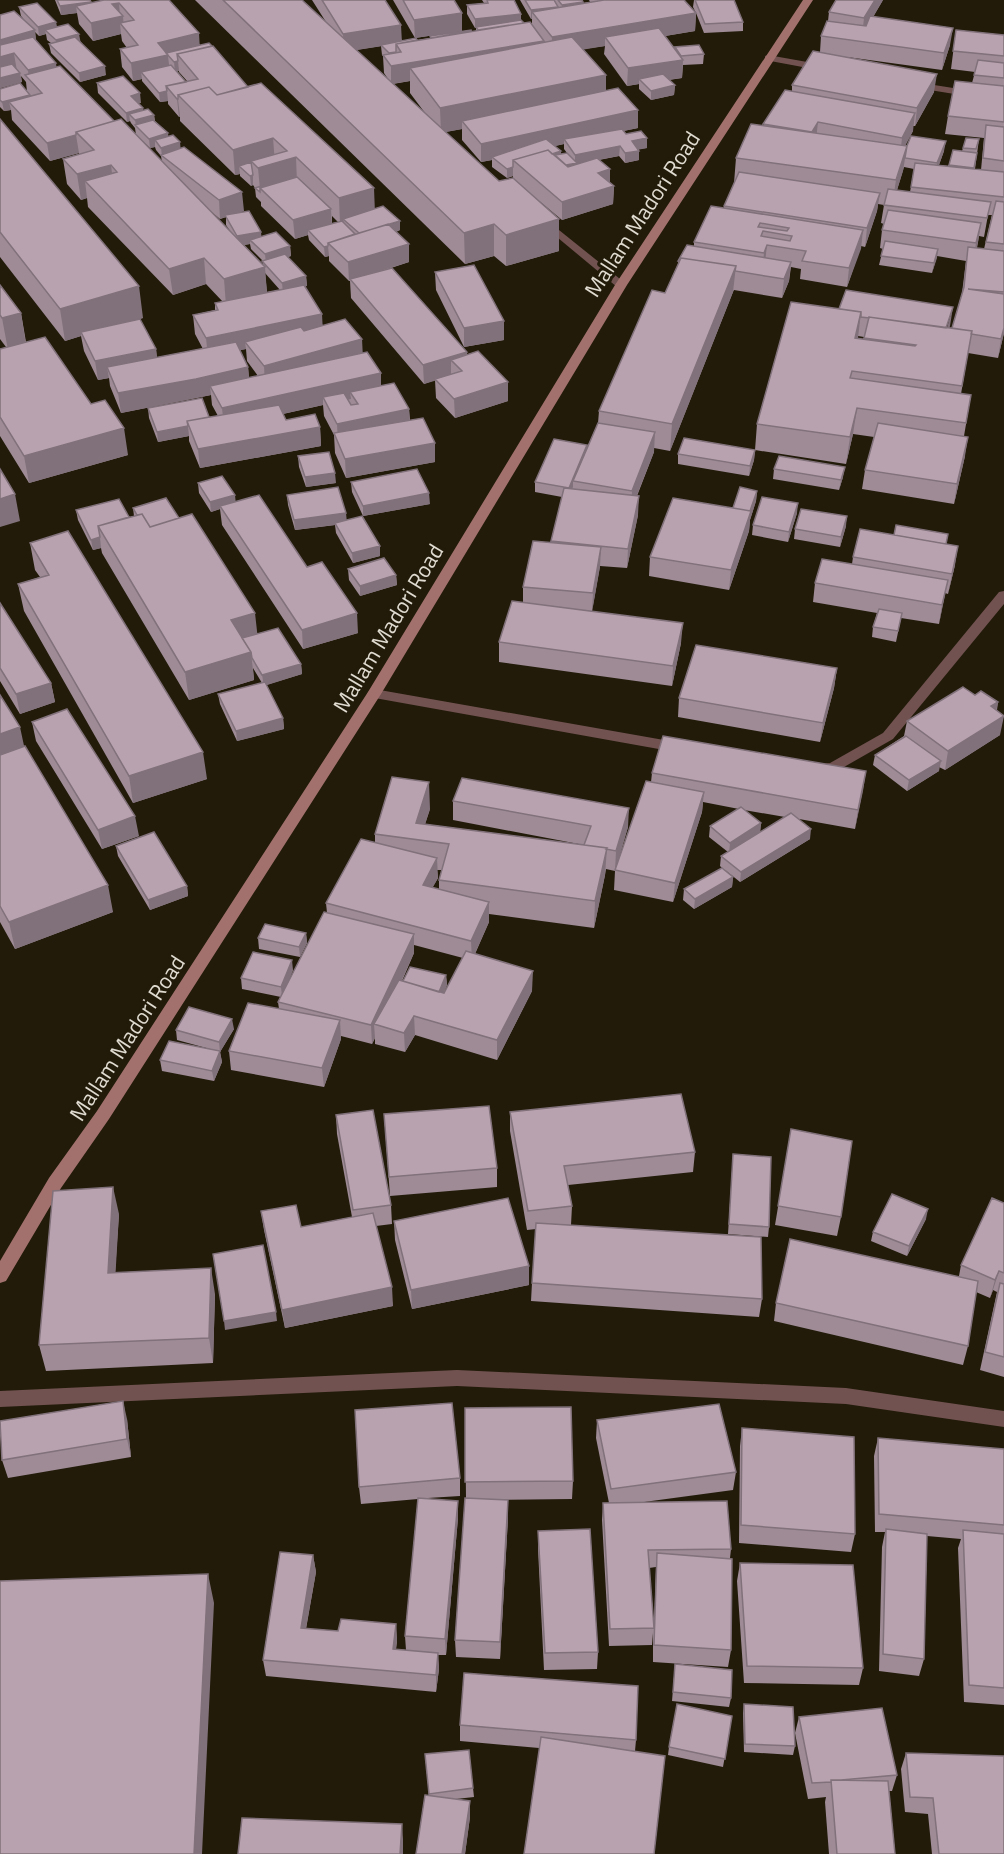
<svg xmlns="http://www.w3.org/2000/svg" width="1004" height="1854" font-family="'Titillium Web',sans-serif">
  <rect width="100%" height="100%" fill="#221b0a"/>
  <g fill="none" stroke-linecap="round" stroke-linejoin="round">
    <path fill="#715250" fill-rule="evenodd" d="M768,55L824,65L829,68L824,71L765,60V56Z
      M915,82L1004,96V102L911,87V83Z
      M544,218L625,283V287H617L540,223L539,221Z
      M1004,591V604L893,739L837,771H812L810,768L812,765L830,763L883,733L999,592Z
      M374,689L681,743L688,748L681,753L369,697L367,694L369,691Z
      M457,1370L846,1388L1004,1411V1427L846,1404L457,1386L0,1407V1391Z"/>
    <path fill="#a2716e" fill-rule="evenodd" d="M803,0H813L627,285L381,694L109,1119L61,1188L6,1281L0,1283V1261L49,1178L97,1111L368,692L615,285Z"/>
  </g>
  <path fill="#9e8b96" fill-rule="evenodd" d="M55,0H90L91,3L100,1V0H169L200,45L248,87L375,209L400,230L396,232L409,262L388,269L467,355L508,382V401L455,418L436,398L435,380L424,384L351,298L350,281H349L329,261V256L325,257L309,240L308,235L295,239L261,206V202L256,197L255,188L253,185L251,186L240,176V174L235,175L180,121V117H179L168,104V101L160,102L142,81V79L133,81L122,67L120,49L127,48L122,41L121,34L93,41L79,24L77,13L61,15ZM177,71H179V72L187,81L186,82ZM332,216L338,222L332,223Z
    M195,0H302L326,22L312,0H385L402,41L417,40L430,38V36L476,31V28H475L467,14V5L484,3L482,0H514L521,20L524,23L532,25V19H531L520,0H582L583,3L590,2L589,0H684L696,13L693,7L694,0H734L743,22V31L704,33L696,13L695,31L665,36L675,49L704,54L703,64L683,65L682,78L669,80L675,85L674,95L651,100L639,89V84L627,86L604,54L605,46L583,49L606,75V91L638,110V128L623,131L626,134L647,148L639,149V160L625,163L619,156L599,160L610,169V183L614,186L613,204L562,220L538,200L559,251L506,266L494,256L465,264ZM381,46L382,55L383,56L384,73L388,79L356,50ZM410,81V93L428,117L393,84ZM462,129V140L481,162L492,160V167L507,178L513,176V178L499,181L445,132ZM564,144V149L567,153L561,154L555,146Z
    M393,0H454L462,13V31L415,38Z
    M883,0L873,17L950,45L942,70L847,57L934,92L915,126H913V131L905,145L944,151L939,165L949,166L953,150L962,151L963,148L979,139L975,169L981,170L984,138L945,134L948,116L972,83L975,72L951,69L956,30L1004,35V333L998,358L968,353L961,394L971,395L964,436L965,456L954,504L862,489L865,470L874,437L853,434L846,464L755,450L754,460L749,476L678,464V454L755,450L757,424L791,302L952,328L962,293L966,261L937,256L932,273L879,265L883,249L880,248L882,230L884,224L881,223L884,205L878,204L877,211L865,247L861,246L847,287L800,279L801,269L791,267L789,281L782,298L734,290L733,292L670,451L654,448V452L637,496L638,515L627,568L600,566L592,611L681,643L672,686L499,662V642L523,602V587L551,543L562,497L535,492V482L587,448L598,423L599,411L665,293L678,264V261L694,246V242L724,208V206L734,183L736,158L792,91V85L820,52L821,36L828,21L829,12ZM904,167L914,169L910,192L897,190ZM988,215H992L984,249L977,248L979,236L984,237ZM858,336L864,337V340L858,339Z
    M19,7L57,27L81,42L106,75L80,82L51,53L49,44L51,43L47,40L46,34L39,36L35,32L36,42L56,63V67L114,121L162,162L161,156L156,150L155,147L150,148L136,135L135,128L131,123L130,121L127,122L98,93L97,83L141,103H138L143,110L154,115L155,121L168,133V137L244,211L236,213L261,236L290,246L291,256L288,257L306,276L307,286H305L323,326L362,353L381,385L409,409L410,420L435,443V462L346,478L335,453L334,435L324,416L323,405L283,414L286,420L320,427L321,446L200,468L189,441V436L158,442L149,418L148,408L209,417L218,416L212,405L211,395L121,413L110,386L109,378L98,380L84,351L81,336L65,341L0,257V119L143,318L132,321L156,349L157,358L203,349L195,334L193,315L215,310V303L223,302L206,284L173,295L88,207L87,198L81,200L67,184L63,159L79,154V153L50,161L12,120L11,110L4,111L0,107V89L27,92L26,82L21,76L22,82L0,88V15L25,21L21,16ZM208,209L220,219L226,217V225L230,231ZM250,244L251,249L263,261V265L244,245ZM265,273L280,290L267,292ZM246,349L247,361L258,376L249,378L248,367L240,350Z
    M435,272L504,340L464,347L436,290Z
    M0,285L21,313L26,342L91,404L128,455L29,483L0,436V349L6,347L0,339Z
    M298,456L336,483L306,487L299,467Z
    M774,469L843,477L839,490L773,479Z
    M351,482L430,504L363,516L352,492Z
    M198,483L235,501L307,567L358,633L303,649L222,525L220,509L211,512L199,493Z
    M757,491L756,501L750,520L749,531L729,590L649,576L650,557L733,508Z
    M287,495L347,520L380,546V556L353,563L336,533L335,525L295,530L288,505Z
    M133,508L179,518L258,634L301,664L302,674L266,685L283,718L284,729L237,741L220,704L218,694L262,683L253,668L254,680L189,700L102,553L101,548L93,550L78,520L76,510L129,517L134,516Z
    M797,513L788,542L752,535L753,525Z
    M846,526L840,547L794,539L795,529Z
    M30,543L207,779L133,803L24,611L18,584L40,577L35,570Z
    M946,544L955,565L948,594L945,593L939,624L901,618L896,642L872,637L873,627L877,613L813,602L815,583L852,564L853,557Z
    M348,569L396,575L397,585L360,596L349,580Z
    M0,603L51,683L55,702L20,714L0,681Z
    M837,668L834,688L820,742L678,717L679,698Z
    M0,695L24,747L113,912L15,949L0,922Z
    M975,695L998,702L997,710L1000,735L945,770L939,767V771L907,791L873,765L875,755L904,736L907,721Z
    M32,722L139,836L102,849L36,741Z
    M866,771L855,829L799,819L810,839L740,882L724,869L733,877L732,887L694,909L683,900L684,889L722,868L720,866L721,856L728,852L709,837L710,826L739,809L703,802L702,812L673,902L614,890L615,871L606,869L605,875L594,928L489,914V922L475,954L532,991L497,1060L415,1035L405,1052L375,1044V1038L372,1044L341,1036V1039L324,1087L231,1070L229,1051L279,1009L278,1002L281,997L242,989L241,978L293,970L286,987L327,913L326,903L375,843V834L430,809L425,824L584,845L453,820V801L628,827L618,861L651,782L652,773ZM744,810L785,817L760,832L761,823ZM437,870H442L439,880V890L432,888L438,878ZM414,945L463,958L444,993L447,985L446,975L402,981L414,953Z
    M116,846L187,886L188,896L150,910L118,856Z
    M306,933L307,943L300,957L259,949L258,938Z
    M234,1029L220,1052L222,1062L214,1081L162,1071L160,1060L210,1049L177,1040L176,1030Z
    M510,1112L695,1152L693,1172L568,1185L572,1206L571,1225L762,1299L759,1317L531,1301L532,1283L536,1229L527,1230L510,1131Z
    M384,1114L497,1168V1187L390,1196Z
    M336,1115L391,1205L392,1224L376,1226L393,1306L285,1328L264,1230L261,1211L301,1227L352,1217L337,1134Z
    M791,1129L841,1217L837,1236L775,1225Z
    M733,1154L769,1227L768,1237L728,1234Z
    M1004,1203V1377L980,1370L997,1292L993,1290L990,1298L976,1292L968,1346L963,1365L774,1321L776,1303L959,1276L961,1265Z
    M119,1214L115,1272L215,1294L213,1363L46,1371L39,1345Z
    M926,1219L907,1256L871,1241L873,1232Z
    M394,1221L529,1266V1285L412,1309L395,1240Z
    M465,1408L573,1481L572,1499L498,1500L508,1518L500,1659L456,1657L455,1640L466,1498Z
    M127,1419L131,1457L8,1478L2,1460Z
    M597,1420L736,1472L733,1490L644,1502L731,1549L730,1558L731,1650L728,1667L653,1662V1633L652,1645L609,1646L602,1520L603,1503H609L596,1438ZM656,1567L654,1625L649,1568Z
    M742,1428L855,1534L851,1552L739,1543L740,1446Z
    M878,1438L1004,1449V1705L964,1702L958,1548L961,1539L927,1536L924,1659L919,1676L879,1671L882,1547L885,1532H875L874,1456Z
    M460,1478V1496L428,1498L458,1518L446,1655H438L439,1669L436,1692L266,1676L263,1660L313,1555L316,1572L306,1629L338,1631L396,1624L397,1641L396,1649L406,1650L405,1636L418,1499L361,1504L359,1487Z
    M538,1531L598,1652L597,1669L544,1670L538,1549Z
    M740,1563L863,1668L859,1685L744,1683L737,1581Z
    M675,1664L731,1698L729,1707L672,1701Z
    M744,1704L795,1746L793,1755L744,1752L743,1713Z
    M732,1716L723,1767L668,1755L669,1747Z
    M799,1717L897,1775L892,1791H889L895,1854H829L825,1802L826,1797L808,1799L795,1733Z
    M460,1725L636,1740L635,1751L539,1748L460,1741Z
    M906,1753L1004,1854H932L928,1814L905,1812L901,1769Z
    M425,1754L473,1788L474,1797L456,1799L470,1817L465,1854H416L429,1795Z"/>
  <path fill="#81717a" d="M875,0H883L862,36L864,18Z
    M91,2L92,11L76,6L77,13L61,15L60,6Z
    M583,2V11L562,14V5Z
    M119,3L120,16H123L124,29L120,23L121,34L93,41L91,23L112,4Z
    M558,7L557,16L532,12V19H531V10Z
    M462,13V31L415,38L414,20Z
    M696,13L695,31L611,45L605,37V46L551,55L552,37Z
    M521,14V23L475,28V19Z
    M56,22L58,31L45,30L46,34L39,36L38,27Z
    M401,25L402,43L344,52L343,34Z
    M953,28L950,45L942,70L944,53Z
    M35,30L37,48L14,54L17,71L0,75V40Z
    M199,33L200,51L168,56L170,73L141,72L142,79L133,81L131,63L158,43Z
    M79,34L81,44L57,50L56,40Z
    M544,41V59L410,68V81L391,84V66Z
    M683,60L682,78L643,83L639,79V84L627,86L628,68Z
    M178,61L179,71L175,72L174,62Z
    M56,63L58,80H29L28,70Z
    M105,66L106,75L80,82L79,73Z
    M20,73L22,82L0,88V78Z
    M937,74L934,92L915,126L917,108Z
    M606,75V100L462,121V129L441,133L440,108Z
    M675,85L674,95L651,100V91Z
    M167,91L168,101L160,102L159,93Z
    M140,93L141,103L132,105L131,96Z
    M30,95L32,104L9,102L11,110L4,111L2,102Z
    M177,99H178L180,117H179Z
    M143,108L144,117L154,115L155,124L136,126L135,120L129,114L130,121L127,122L126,113Z
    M638,110V128L567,143L564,139V144L495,159L492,157V160L481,162V144Z
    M915,113L913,131L900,156L902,138Z
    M818,122L816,140L811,133Z
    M168,133L169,142L155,140V147L150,148L149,139Z
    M76,135L79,153L50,161L47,143Z
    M273,138L275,163L296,157L297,183L260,189L258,168L251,161L252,170L239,166L240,174L235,175L233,150Z
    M647,138V148L632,151V141Z
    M946,141L944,151L936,173L937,163Z
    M180,142L181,152L162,156L161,148Z
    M620,146L619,156L576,164V172L565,165L575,163V155Z
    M907,146L903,171L892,206L896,180Z
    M561,151V160L555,155V162L518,165Z
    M639,151V160L625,163V153Z
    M111,165L114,190L85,181L87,198L81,200L77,174Z
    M513,167V176L507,178V169Z
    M610,169V187L614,186L613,204L562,220V202L598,173Z
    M253,175V185L251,186L250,176Z
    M374,188L375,213L343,219L344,223L340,224L339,198Z
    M242,192L244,211L220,219L219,200Z
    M880,193L877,211L865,247L867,228Z
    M331,209L332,227L308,230V235L295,239L293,220Z
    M559,219V251L506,266V235Z
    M400,221V230L360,243V234Z
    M981,223L978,242L973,262L976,243Z
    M494,224V256L465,264L464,233Z
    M863,230L861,249L847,287L849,268Z
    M261,232L262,242L250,240V244L238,246L237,236Z
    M409,244V262L351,280L350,279L349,281L348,262Z
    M767,245L765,263L762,272L764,253Z
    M290,246L291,256L266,264L265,254Z
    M328,246L329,256L325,257L324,247Z
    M938,249L937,258L932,273L934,263Z
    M204,258L206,284L173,295L169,269Z
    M791,262L789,281L782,298L784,279Z
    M736,266L733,292L670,451L672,424Z
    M265,267L267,293L226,306L224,279Z
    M306,276L307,286L283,293L282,283Z
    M139,286L143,318L83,335L81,332V336L65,341L60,309Z
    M953,307L950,326L943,350L946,331Z
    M861,312L858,338L851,365L855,338Z
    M21,313L26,345L8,350L2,318Z
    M322,314L323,333L245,342L246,349L208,357L206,338Z
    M504,321V340L464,347V328Z
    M1004,328V333L998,358L1001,339Z
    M362,339L363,358L265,385L264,366Z
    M156,349L158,368L107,367L109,378L98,380L95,361Z
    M467,352V371H462L451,360V376L424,384L423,365Z
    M248,367L250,386H210L211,395L121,413L118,393Z
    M381,373V392H350L351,399L327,404L323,397V405L224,427L222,408Z
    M508,382V401L455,418L454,399Z
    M857,408L853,434L846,464L850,437Z
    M409,409L410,428L338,443L337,424Z
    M188,426L189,436L158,442L157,432Z
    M320,427L321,446L200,468L198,449Z
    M124,428L128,455L29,483L24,456Z
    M655,432L654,452L631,510L632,491Z
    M968,437L965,456L954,504L957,484Z
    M435,443V462L346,478L345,459Z
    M587,445V455L573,481V487L568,498L569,488Z
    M755,450L754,460L749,476L750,466Z
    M845,467L843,477L839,490L841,480Z
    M335,473L336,483L306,487L305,477Z
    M757,491L756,501L750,520L749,531L729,590L731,570Z
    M429,493L430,504L363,516V506Z
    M15,494L20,521L0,527V499Z
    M235,495L236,505L220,506V509L211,512L210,502Z
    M639,496L638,515L627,568L628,549Z
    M798,503L797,513L788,542L789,532Z
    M346,513L347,523H335V525L295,530L294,520Z
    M847,516L846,526L840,547L841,537Z
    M100,537L101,548L93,550L91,540Z
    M380,546V556L353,563L352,553Z
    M958,546L955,565L948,594L952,574Z
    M601,547L600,567L592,612L593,593Z
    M396,575L397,585L360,596V586Z
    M948,580L944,600L939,624L942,605Z
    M255,613L258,640L243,644L231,620Z
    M357,613L358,633L303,649L302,630Z
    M683,623L681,643L672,686L673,666Z
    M251,652L254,680L189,700L185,672Z
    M301,664L302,674L264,686L262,675Z
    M837,668L834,688L820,742L823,723Z
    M51,683L55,702L20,714L16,694Z
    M998,702L994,722L991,706Z
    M1004,716L1000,735L945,770L948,751Z
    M283,718L284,729L237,741L236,731Z
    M20,727L26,755L0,764V734Z
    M203,752L207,779L133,803L129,776Z
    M941,761L939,771L907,791L909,780Z
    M866,771L863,791L855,829L858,810Z
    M429,782L430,809L420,840L416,823Z
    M704,792L702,812L673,902L675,883Z
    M629,808L628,827L615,871L616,851Z
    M135,816L139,836L102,849L98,830Z
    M761,823L760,834L729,853L730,843Z
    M811,829L810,839L740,882L741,872Z
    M607,848L605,875L594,928L595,901Z
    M437,858L438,878L423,905V885Z
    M733,877L732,887L694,909L695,899Z
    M108,885L113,912L15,949L9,922Z
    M187,886L188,896L150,910L148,900Z
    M489,902V922L472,960L471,941Z
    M306,933L307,943L300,957L299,947Z
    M414,934V953L381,1026L374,1024L375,1038L372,1044L371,1025Z
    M292,960L293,970L282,997L281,987Z
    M533,971L532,991L497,1060V1040Z
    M446,975L447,985L438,1005V995Z
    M414,1016L415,1035L405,1052L404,1033Z
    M232,1019L234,1029L220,1052L222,1062L214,1081L212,1071L220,1052L219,1042Z
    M340,1020L341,1039L324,1087L322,1068Z
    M113,1187L119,1214L114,1299L108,1273Z
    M928,1209L926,1219L907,1256L909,1246Z
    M529,1266V1285L412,1309L411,1290Z
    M211,1268L215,1294L213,1363L209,1338Z
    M999,1271L993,1290L990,1298L995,1280Z
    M392,1287L393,1306L285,1328L282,1310Z
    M276,1312L277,1321L225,1330L224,1321Z
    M123,1401L127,1419L131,1457L127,1439Z
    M508,1500V1518L500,1659V1642Z
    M458,1501V1518L446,1655L445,1639Z
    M313,1555L316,1572L303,1645L301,1628Z
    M208,1574L214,1603L202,1854H194Z
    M396,1624L397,1641L394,1665L393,1649Z
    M438,1653L439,1669L436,1692V1675Z
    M470,1801V1817L465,1854H462Z
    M402,1824L403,1839V1854H400Z"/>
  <path fill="#b8a2af" stroke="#81717a" stroke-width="1.5" fill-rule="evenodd" d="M57,0H90L91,2L60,6Z
    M104,0H169L199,33L158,43L168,55L131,63L120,49L138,45L120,23L134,20L119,3L112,4L123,16L91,23L76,6Z
    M223,0H302L499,181L513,178L559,219L506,235L494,224L464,233Z
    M322,0H385L401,25L343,34Z
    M403,0H454L462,13L414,20Z
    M487,0H514L521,14L475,19L467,5L488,3Z
    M525,0H554L558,7L531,10Z
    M558,0H582L583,2L562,5Z
    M604,0H684L696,13L552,37L532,12Z
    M695,0H734L743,22L705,24Z
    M836,0H875L864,18L829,12Z
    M37,3L56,22L38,27L19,7Z
    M14,11L35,30L0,40V15Z
    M870,16L953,28L944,53L821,36L827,21L866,26Z
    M521,20L524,23L478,30L476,27Z
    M530,22L544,41L391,66L383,55L401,52L396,44Z
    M68,24L79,34L56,40L45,30Z
    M659,28L683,60L628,68L605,37Z
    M471,30V31L431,38L430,36Z
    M956,30L1004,35V56L953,51Z
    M33,37L56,63L28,70L14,53L0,57V45Z
    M75,37L105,66L79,73L49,44Z
    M572,37L606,75L440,108L410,68Z
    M416,38L417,40L396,44V52L389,53L381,45Z
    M209,43L212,46L177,54L178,61L174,62L166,53Z
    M699,45L704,54L681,56L675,47Z
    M213,46L248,87L217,95L209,87L178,95V99H177L166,86L198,79L177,54Z
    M813,51L937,74L917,108L792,85Z
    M978,60L1004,63V78L974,75Z
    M12,64L20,73L0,78V67Z
    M171,65L186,82L166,86L167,91L159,93L141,72Z
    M60,66L114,121L76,132V135L47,143L9,102L42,93L25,75Z
    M663,74L675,85L651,91L639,79Z
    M123,76L140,93L131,96L143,108L126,113L97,83Z
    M955,81L1004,86V122L948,116Z
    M20,83L30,95L2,102L0,100V89Z
    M261,83L374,188L339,198L296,157L258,168L251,161L287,151L273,138L233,150L178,95L209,87L217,95Z
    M618,88L638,110L481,144L462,121Z
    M785,90L915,113L902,138L818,122L812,132L763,124Z
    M148,109L154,115L135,120L129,114Z
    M0,119L139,286L60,309L0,232Z
    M121,119L265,267L224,279L204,258L169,269L85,181L117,172L111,165L77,174L63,159L94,150L76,132Z
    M153,120L168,133L149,139L135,125Z
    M751,124L907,146L896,180L736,158Z
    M986,125L1004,127V161L983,158Z
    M622,129L626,134L641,131L647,138L632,141L639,151L625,153L620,146L575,155L564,139Z
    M173,135L180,142L161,148L155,140Z
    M911,136L946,141L937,163L905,158L907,146Z
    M966,138L979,139L976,149L963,148Z
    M546,139L561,151L552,154L548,150L513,160V167L507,169L492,157Z
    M184,147L242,192L219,200L161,155Z
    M548,150L568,167L597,158L610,169L598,173L614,186L562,202L513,160Z
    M953,150L977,153L974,168L949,165Z
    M567,153L577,163L566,165L555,155Z
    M251,162L253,175L250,176L239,166Z
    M915,163L1004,172V197L911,187Z
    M739,172L880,193L867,228L724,206Z
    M290,177L292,178L260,188V192L255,188Z
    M297,177L331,209L293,220L260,188Z
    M888,189L991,202L987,218L884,205Z
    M996,201L1004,202V244L986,242Z
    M383,206L400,221L359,233L343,219Z
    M711,206L863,230L849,268L802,261L806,251L767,245L764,253L694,242ZM760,223L789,228L787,231L758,227ZM763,231L792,236L790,241L761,236Z
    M888,210L981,223L976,243L882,230Z
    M249,211L261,232L237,236L225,215Z
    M342,221L355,234L328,243V246L324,247L308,230Z
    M388,224L409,244L348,262L328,243Z
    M276,232L290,246L265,254L250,240Z
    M885,241L938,249L934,263L881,256Z
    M687,245L791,262L784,279L735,271L736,266L681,258L679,261H678Z
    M968,247L1004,251V292L968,289L1004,294V328L1001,339L971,334L972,331L952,328L964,287Z
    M285,254L306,276L282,283L262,261Z
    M681,258L736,266L672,424L599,411L652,290L665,293Z
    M474,265L504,321L464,328L435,272Z
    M392,268L467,352L423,365L350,279Z
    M0,285L21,313L2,318L0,315Z
    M304,285L322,314L206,338L193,315L218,310L215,303Z
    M846,290L953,307L946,328L869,317V318L861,317V312L839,309Z
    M791,302L861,312L855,338L915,346L916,345L864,338L869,317L972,331L962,386L852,371L850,378L971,395L966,423L857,408L850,437L757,424Z
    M140,319L156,349L95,361L81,332Z
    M345,319L362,339L264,366L245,342L301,327L304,331Z
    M45,337L91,404L105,400L124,428L24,456L0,417V349Z
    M236,342L248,367L196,379L118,393L107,367Z
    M478,351L508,382L454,399L435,379L462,371L451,360Z
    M367,352L381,373L222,408L210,386Z
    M394,383L409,409L337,424L323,397L344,393L351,405L358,404L350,392Z
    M202,398L209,417L187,421L188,426L157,432L148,408Z
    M279,405L286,420L315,414L320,427L198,449L187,421Z
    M423,418L435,443L345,459L334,433Z
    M598,423L655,432L632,491L573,481Z
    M878,423L968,437L957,484L865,470Z
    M684,438L755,450L750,466L678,454Z
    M554,439L587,445L569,488L535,482Z
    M329,452L335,473L305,477L298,456Z
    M779,456L845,467L841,480L774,469Z
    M0,469L15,494L0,499Z
    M417,469L429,493L363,506L351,482Z
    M222,476L235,495L210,502L198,483Z
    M338,487L346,513L294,520L287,495Z
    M740,487L757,491L750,511L733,508Z
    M564,488L639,496L628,549L551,541Z
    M259,495L307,567L322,562L357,613L302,630L220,506Z
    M762,497L798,503L789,532L753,525Z
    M166,498L179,518L150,527L142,514L137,515L133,508Z
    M673,498L751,511L731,570L650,557Z
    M119,499L129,517L98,526L100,537L91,540L76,510Z
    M801,509L847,516L841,537L795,529Z
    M142,514L150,527L192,514L255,613L231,620L251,652L185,672L98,526Z
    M362,516L380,546L352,553L335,523Z
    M896,525L948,534L946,544L894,535Z
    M860,529L958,546L952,574L853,557Z
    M68,531L203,752L129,776L18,584L49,575L30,543Z
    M533,541L601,547L593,593L523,587Z
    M384,558L396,575L360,586L348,569Z
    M822,559L948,580L942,605L815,583Z
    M512,601L683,623L673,666L499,642Z
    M0,603L51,683L16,694L0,668Z
    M879,609L902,613L898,631L873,627Z
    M278,628L301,664L262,675L252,658L251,652L242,638Z
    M696,645L837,668L823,723L679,698Z
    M265,682L283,718L236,731L218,694Z
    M963,687L975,695L981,691L998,702L991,706L1004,716L948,751L907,721Z
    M0,695L20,727L0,734Z
    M67,709L135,816L98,830L32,722Z
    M663,736L866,771L858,810L652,773Z
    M906,736L941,761L909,780L875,755Z
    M25,746L108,885L9,922L0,906V755Z
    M392,777L429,782L416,823L607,848L595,901L439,880L449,844L375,834Z
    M462,778L629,808L616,851L606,849L607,848L584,845L591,826L453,801Z
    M646,781L704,792L675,883L615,870Z
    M741,807L761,823L730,843L710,826Z
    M791,813L811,829L741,872L721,856Z
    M154,832L187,886L148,900L116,846Z
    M361,839L437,858L423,885L489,902L471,941L326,903Z
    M722,868L733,877L695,899L684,889Z
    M324,912L414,934L371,1025L278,1002Z
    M265,924L306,933L299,947L258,938Z
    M466,951L533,971L497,1040L414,1016L404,1033L374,1024L399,980L444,993Z
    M253,952L292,960L281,987L241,978Z
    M410,967L446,975L439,992L403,981Z
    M248,1003L340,1020L322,1068L229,1051Z
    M189,1007L232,1019L219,1042L176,1030Z
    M169,1041L220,1051L212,1071L160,1060Z
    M681,1094L695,1152L564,1166L572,1206L528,1211L510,1112Z
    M489,1106L497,1168L389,1177L384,1114Z
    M373,1110L391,1205L353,1210L336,1115Z
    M791,1129L852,1141L841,1217L778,1206Z
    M733,1154L771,1157L769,1227L729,1224Z
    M113,1187L108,1273L211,1268L209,1338L39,1345L53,1191Z
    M892,1194L928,1209L909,1246L873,1232Z
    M508,1198L529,1266L411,1290L394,1221Z
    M992,1198L1004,1203V1273L999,1271L995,1280L961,1265Z
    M296,1205L301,1227L373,1213L392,1287L282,1310L261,1211Z
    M536,1223L761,1237L762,1299L532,1283Z
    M790,1239L978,1281L968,1346L776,1303Z
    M263,1245L276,1312L224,1321L213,1254Z
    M1000,1283L1004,1284V1357L985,1352Z
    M123,1401L127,1439L2,1460L0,1421Z
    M452,1403L460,1478L359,1487L355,1410Z
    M719,1404L736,1472L611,1489L597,1420Z
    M571,1407L573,1481L465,1482V1408Z
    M742,1428L854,1437L855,1534L741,1525Z
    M878,1438L1004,1449V1525L879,1514Z
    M418,1498L458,1501L445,1639L405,1636Z
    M465,1498L508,1500L500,1642L455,1640Z
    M727,1501L731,1549L648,1550L654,1628L610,1629L603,1503Z
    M590,1529L598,1652L545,1653L538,1531Z
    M886,1529L927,1534L924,1659L883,1654Z
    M963,1530L1004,1534V1688L969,1685Z
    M280,1552L313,1555L301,1628L338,1631L341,1619L396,1624L393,1649L438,1653L436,1675L263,1660Z
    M657,1553L732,1559L731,1650L654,1645Z
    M740,1563L853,1565L863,1668L747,1666Z
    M208,1574L194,1854H0V1581Z
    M675,1664L732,1670L731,1698L673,1692Z
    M464,1673L638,1686L636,1740L460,1725Z
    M677,1704L732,1716L725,1759L669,1747Z
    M744,1704L793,1707L795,1746L745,1744Z
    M882,1708L897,1775L841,1780H831V1782L812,1783L799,1717Z
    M541,1737L665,1756L654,1854H524Z
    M469,1750L473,1788L429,1794L425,1754Z
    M906,1753L1004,1756V1854H939L933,1798L910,1797Z
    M831,1780L888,1781L895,1854H837Z
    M425,1795L470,1801L462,1854H416Z
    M242,1818L402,1824L400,1854H238Z"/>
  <g text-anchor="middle" stroke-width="6" stroke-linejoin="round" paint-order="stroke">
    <g font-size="22" fill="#e1dcd1" stroke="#221b0a">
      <text transform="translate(642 214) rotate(-57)" y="8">Mallam Madori Road</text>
      <text transform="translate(388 628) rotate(-59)" y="8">Mallam Madori Road</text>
      <text transform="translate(127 1038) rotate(-57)" y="8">Mallam Madori Road</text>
    </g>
  </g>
</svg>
